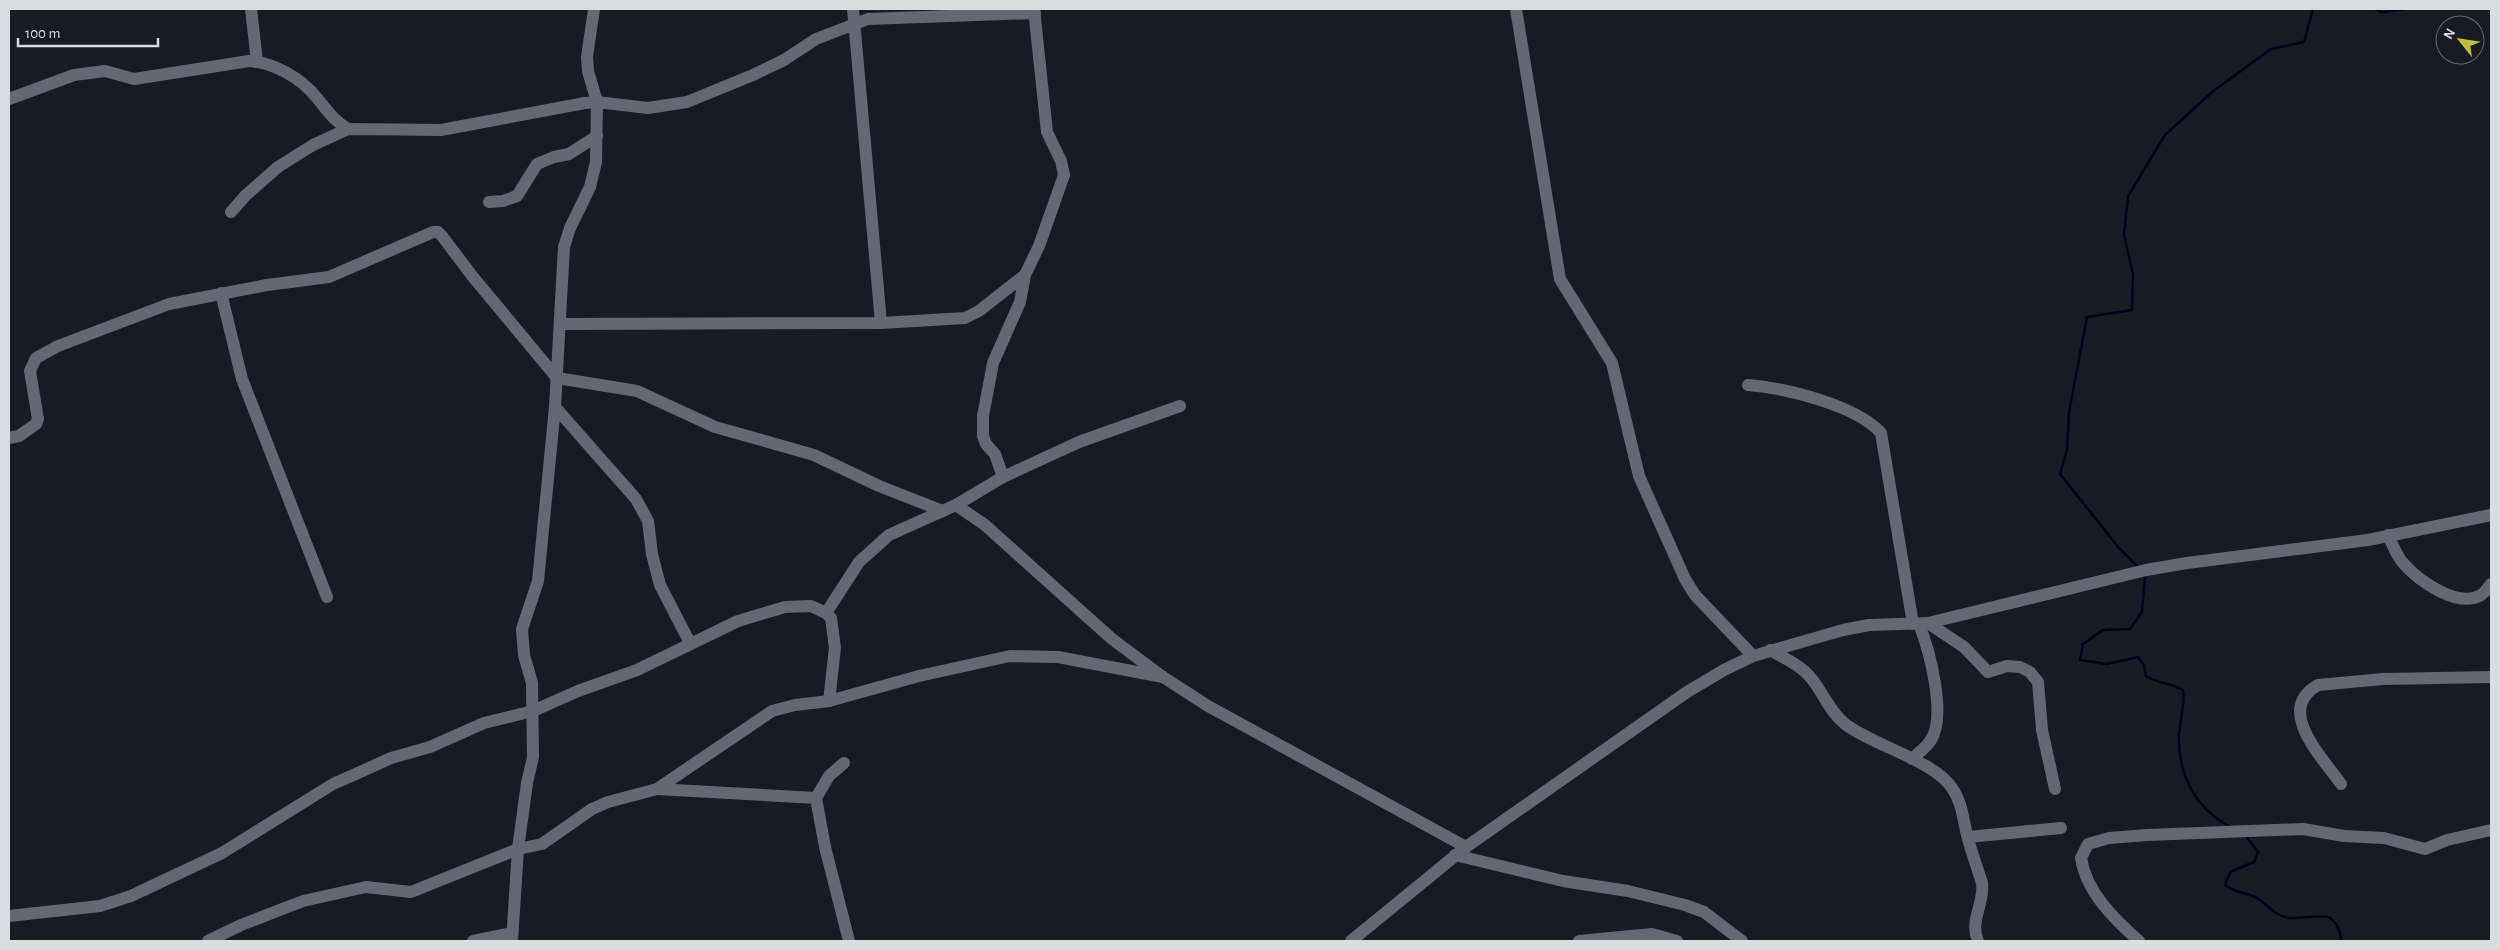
<svg xmlns="http://www.w3.org/2000/svg" width="2500" height="950" font-family="'Alegreya Sans',sans-serif">
  <rect width="100%" height="100%" fill="#171b23"/>
  <g fill="none" stroke-linecap="round" stroke-linejoin="round">
    <g stroke="#01001e" stroke-width="2.5">
      <polyline points="2375,9 2382,12 2404,9"/>
      <polyline points="2138,567 2119,548 2060,474 2067,450 2069,412 2087,317 2132,310 2133,274 2124,235 2128,196 2165,135 2212,92 2271,49 2304,42 2313,9"/>
      <path d="M 2145,575 L 2142,612 L 2130,629 L 2103,630 L 2083,644 L 2080,660 L 2107,664 L 2138,657 L 2144,665 L 2146,676 C 2160,685 2170,682 2183,690 C 2185,706 2180,720 2179,736 C 2178,774 2195,808 2229,826"/>
      <path d="M 2245,835 L 2258,852 L 2254,862 L 2230,872 L 2225,885 C 2234,892 2242,892 2253,896 C 2266,901 2273,916 2289,918 C 2299,919 2326,914 2330,918 C 2338,924 2341,932 2341,941"/>
    </g>
    <g stroke="#636872" stroke-width="12">
      <polyline points="251,9 257,62"/>
      <polyline points="853,9 881,323"/>
      <polyline points="1516,9 1560,279 1612,363 1639,476 1685,579 1695,595 1753,656"/>
      <path d="M 9,99 L 74,75 L 105,71 L 134,79 L 249,61 C 275,63 301,78 317,98 C 327,110 334,121 348,129"/>
      <polyline points="489,202 503,201 517,196 537,164 554,157 569,154 597,136"/>
      <polyline points="231,212 246,195 278,167 313,145 348,129 441,130 585,103 597,102 648,108 687,102 753,75 784,60 816,39 868,19 1035,13"/>
      <polyline points="221,293 242,379 327,597"/>
      <polyline points="561,324 881,323 965,318 979,311 1025,275"/>
      <path d="M 1748,385 C 1785,388 1856,405 1881,433 L 1913,624"/>
      <polyline points="555,407 636,499 648,521 652,554 660,585 690,643"/>
      <polyline points="9,438 19,436 36,424 38,419 30,371 36,358 58,346 169,304 267,285 329,277 433,232 438,232 442,236 473,277 557,378 637,391 715,427 814,455 879,486 943,511"/>
      <polyline points="1003,477 995,454 986,444 983,436 983,416 993,363 1020,302 1025,275 1039,246 1064,175 1061,161 1047,132 1034,9"/>
      <polyline points="956,505 985,525 1112,639 1163,677 1208,706 1466,847"/>
      <path d="M 2388,535 C 2393,545 2396,555 2403,563 C 2418,580 2457,609 2481,595 C 2485,593 2488,587 2491,584"/>
      <polyline points="826,613 859,562 889,535 956,505 1003,477 1079,442 1180,406"/>
      <polyline points="1928,623 1964,647 1988,672 2007,666 2020,667 2030,672 2038,682 2042,730 2055,789"/>
      <path d="M 1770,650 C 1784,658 1802,666 1811,678 C 1824,694 1829,711 1845,724 C 1872,745 1935,761 1952,788 C 1962,802 1963,819 1967,835 C 1971,851 1977,867 1982,883 C 1985,904 1969,920 1978,941"/>
      <path d="M 1912,759 C 1918,753 1926,748 1931,740 C 1947,715 1929,649 1919,624"/>
      <polyline points="844,763 829,776 816,798 825,847 849,941"/>
      <path d="M 2341,784 C 2323,758 2274,710 2318,685 L 2383,679 L 2491,677"/>
      <polyline points="657,789 816,798"/>
      <polyline points="1968,837 2061,828"/>
      <polyline points="1455,855 1563,881 1628,891 1685,905 1704,912 1742,941"/>
      <polyline points="9,916 100,906 131,896 222,853 333,784 358,773 391,758 430,747 484,723 533,711 578,691 637,670 738,621 785,607 811,606 826,613 831,618 835,648 829,701"/>
      <polyline points="208,941 241,925 303,901 366,887 411,892 518,849 542,844 592,809 608,802 657,789 772,711 795,705 829,701 919,676 1010,656 1058,657 1163,677"/>
      <polyline points="473,941 512,933"/>
      <polyline points="512,941 518,849 527,783 533,757 532,683 524,655 522,629 538,581 555,407 564,247 570,228 590,187 596,162 597,102 588,71 587,57 594,9"/>
      <polyline points="1351,941 1466,847 1687,692 1724,670 1753,656 1843,630 1869,625 1928,623 2146,570 2187,563 2368,540 2491,515"/>
      <polyline points="1579,941 1652,934 1677,941"/>
      <path d="M 2139,941 C 2115,920 2086,892 2081,858 L 2088,844 L 2109,838 L 2147,835 L 2303,829 L 2344,836 L 2384,838 L 2425,849 L 2447,840 L 2491,830"/>
    </g>
  </g>
  <rect width="2500" height="950" fill="none" stroke="#dadce2" stroke-width="20"/>
  <g transform="translate(2460 40) rotate(300)"><circle r="24" fill="#171b23" stroke="#65686f"/>
  <path d="M0-4L9 19L0 12L-9 19Z" fill="#bfbe41"/>
  <text y="-8" font-size="14" font-weight="bold" text-anchor="middle" fill="#dadce2">N</text>
  </g>
  <path d="M18 38v8h140v-8" fill="none" stroke="#dadce2" stroke-width="2.5"/>
  <text x="25" y="38" font-size="15" fill="#dadce2" stroke="#171b23" stroke-width="4" paint-order="stroke">100 m</text>
</svg>
